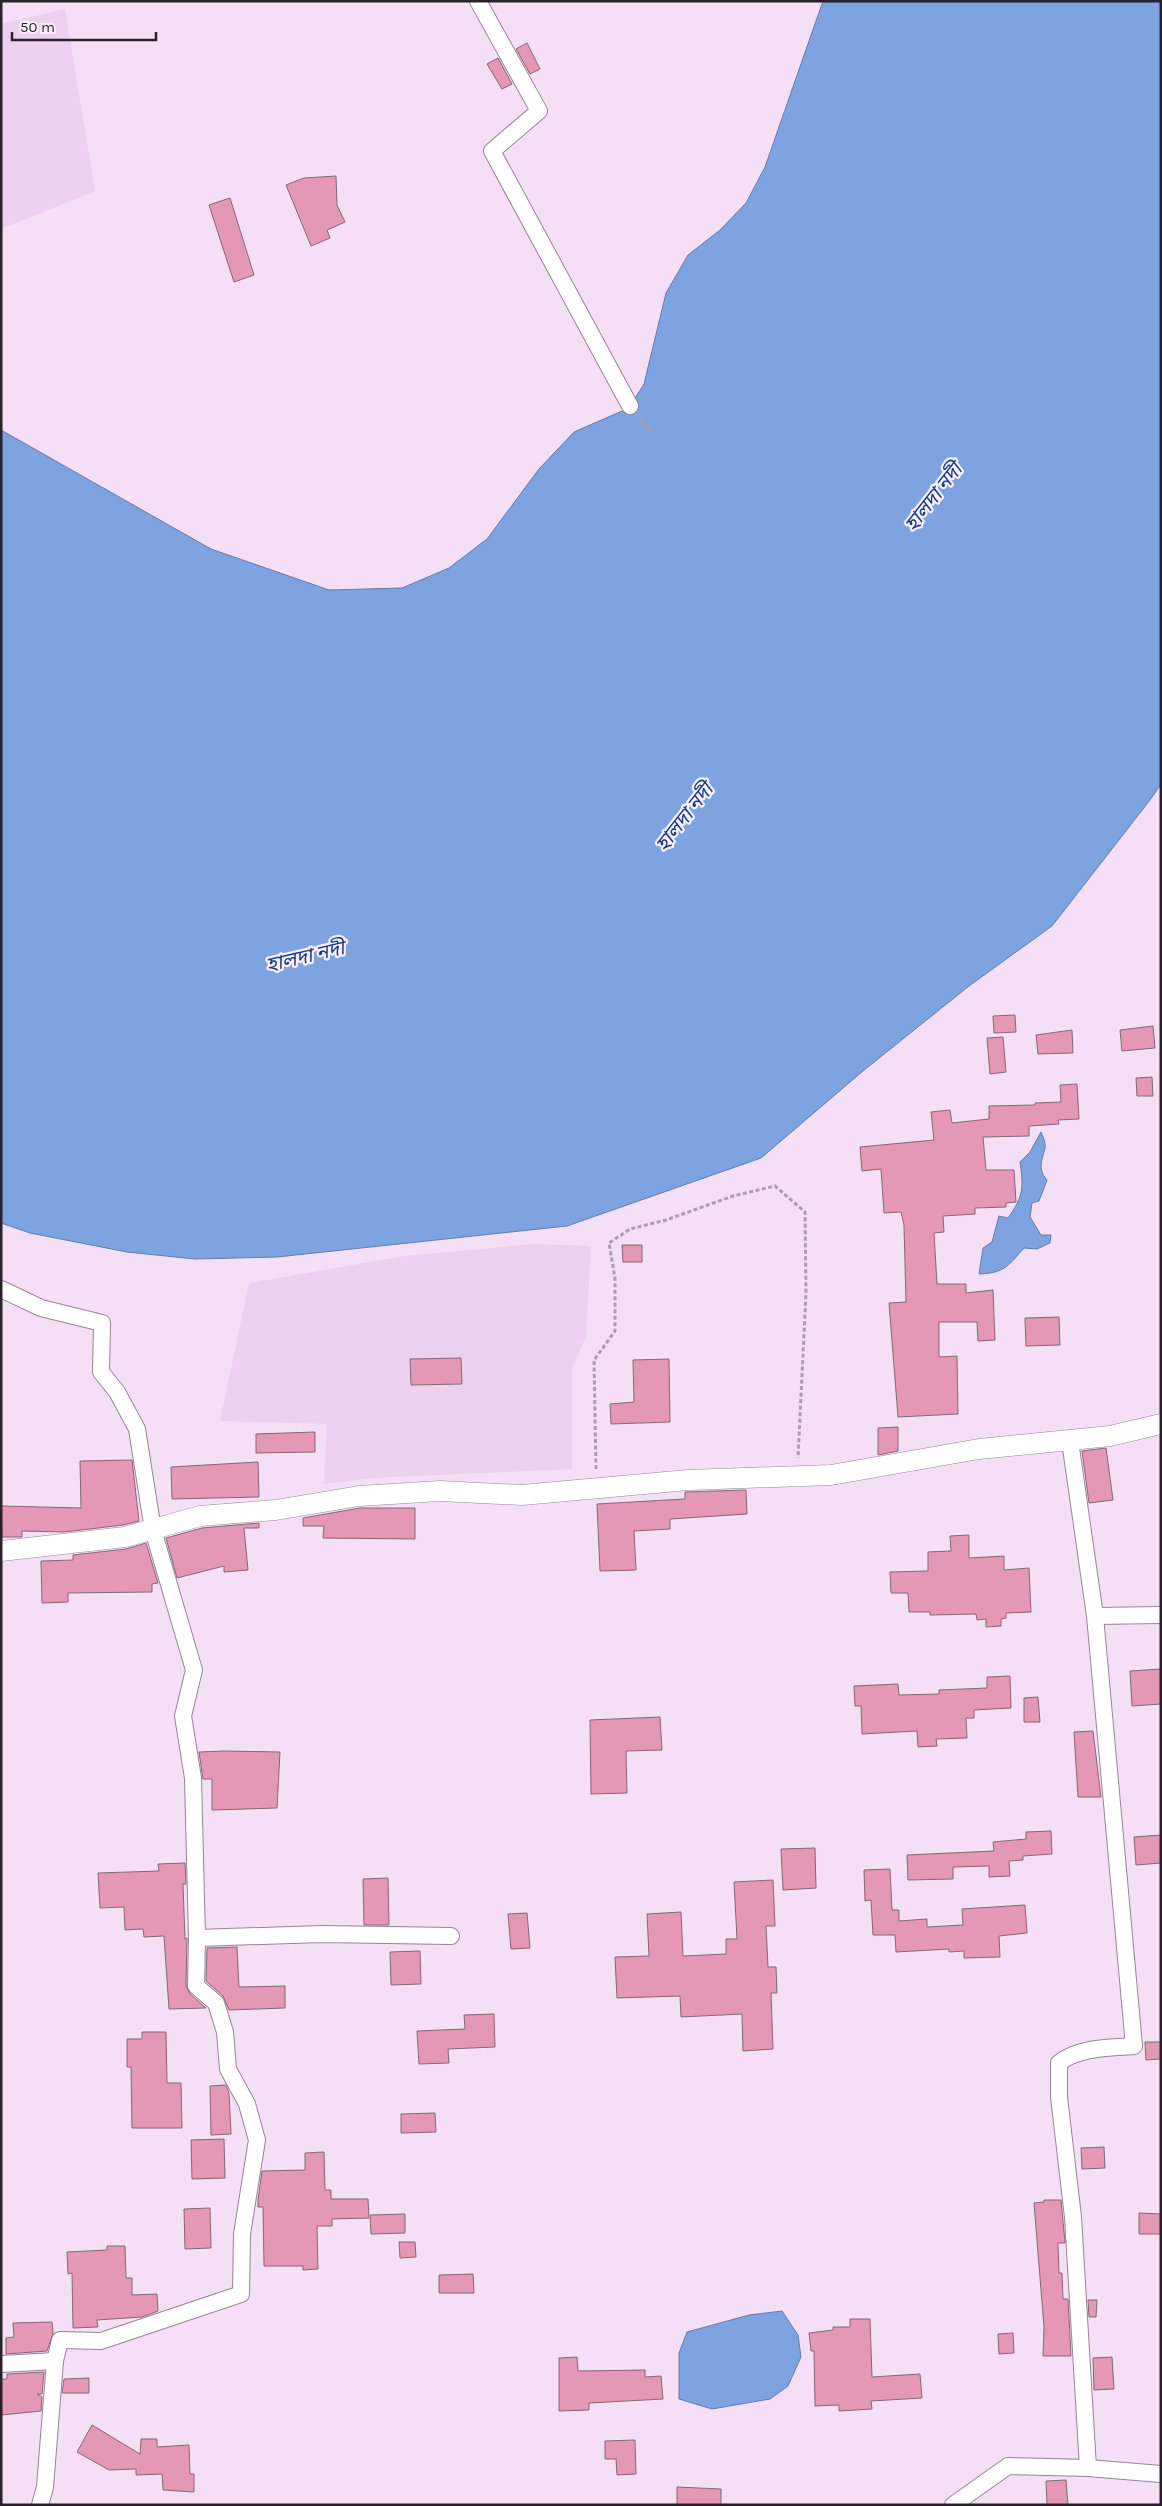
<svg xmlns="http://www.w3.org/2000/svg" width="1162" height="2506" font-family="Karla,'Noto Sans Bengali',sans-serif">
  <rect width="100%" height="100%" fill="#f4dff6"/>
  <g fill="#ebd1ee">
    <polygon points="65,9 95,191 1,229 1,24"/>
    <polygon points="533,1244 591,1246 586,1337 572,1368 572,1469 373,1478 324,1484 327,1424 220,1421 249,1283 405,1256"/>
  </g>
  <g fill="#7ea3e1" stroke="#657caa">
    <polygon points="823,1 1161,1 1161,784 1150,800 1052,926 969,986 863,1071 761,1158 567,1226 277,1257 195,1259 127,1252 30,1233 1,1223 1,430 211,549 329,590 402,588 449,568 487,539 539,469 574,432 622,411 630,406 644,384 666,293 688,255 720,230 746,203 765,167"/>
    <path d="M 1041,1132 C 1043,1137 1046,1143 1045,1148 C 1042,1161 1037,1168 1047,1180 L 1039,1201 L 1032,1203 L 1030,1217 L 1041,1235 L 1051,1235 L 1050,1243 L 1037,1249 L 1024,1248 C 1008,1266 1005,1273 979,1274 L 983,1248 L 992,1242 L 999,1216 L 1008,1218 C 1023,1197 1024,1188 1020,1162 L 1030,1152 Z"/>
    <polygon points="782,2311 798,2335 801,2357 788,2386 770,2399 712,2409 679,2399 679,2353 687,2332 749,2315"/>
  </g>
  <g fill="#e497b7" stroke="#846973">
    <polygon points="527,43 540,69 530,74 516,49"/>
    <polygon points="498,58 512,84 502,89 487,64"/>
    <polygon points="336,176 337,205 345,222 327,230 330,238 311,246 286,185 304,178"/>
    <polygon points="230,198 254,275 234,282 209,205"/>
    <polygon points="1015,1015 1016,1032 994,1033 993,1016"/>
    <polygon points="1153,1026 1155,1048 1122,1051 1120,1030"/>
    <polygon points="1072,1030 1073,1053 1038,1054 1036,1035"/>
    <polygon points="1003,1037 1006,1072 990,1074 987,1038"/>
    <polygon points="1152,1077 1153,1096 1137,1096 1136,1078"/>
    <polygon points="1077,1084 1079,1119 1058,1120 1059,1124 1029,1126 1029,1136 983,1137 986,1170 1014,1170 1016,1202 1006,1203 1006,1207 975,1208 975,1214 943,1216 944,1232 934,1233 937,1284 966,1284 966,1293 993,1290 995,1340 978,1341 977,1322 939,1322 939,1357 957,1356 958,1414 898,1417 889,1303 906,1302 904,1225 901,1212 884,1213 881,1169 862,1171 860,1147 934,1140 931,1112 950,1110 952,1123 989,1119 989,1106 1035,1105 1035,1103 1061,1102 1060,1085"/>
    <polygon points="622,1245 642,1245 642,1262 623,1262"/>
    <polygon points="1059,1317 1060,1345 1026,1346 1025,1318"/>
    <polygon points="461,1358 462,1384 411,1385 410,1359"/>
    <polygon points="669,1359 670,1422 611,1424 610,1404 634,1402 633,1360"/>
    <polygon points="898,1427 898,1451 878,1455 878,1428"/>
    <polygon points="315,1432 315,1452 256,1453 256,1434"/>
    <polygon points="1106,1448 1113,1500 1089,1503 1082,1451"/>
    <polygon points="132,1460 139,1521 123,1525 64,1532 22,1531 22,1537 2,1537 1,1506 81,1508 80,1461"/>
    <polygon points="258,1462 259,1497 172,1499 171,1467"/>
    <polygon points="746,1490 747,1514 670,1519 670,1529 634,1531 636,1570 600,1571 597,1504 685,1499 685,1492"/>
    <polygon points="360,1508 415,1508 415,1539 323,1538 324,1526 303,1526 303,1518"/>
    <polygon points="259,1523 259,1528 244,1528 248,1570 224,1572 224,1566 177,1578 166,1538 202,1528"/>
    <polygon points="969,1535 969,1558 1004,1556 1004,1570 1029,1568 1031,1612 1006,1613 1006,1618 1001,1619 1001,1626 986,1627 986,1619 977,1620 976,1614 930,1615 930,1612 909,1612 908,1593 891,1593 890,1572 928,1571 928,1552 951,1551 950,1536"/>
    <polygon points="146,1543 158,1583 152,1584 152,1592 68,1593 68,1602 42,1603 41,1561 73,1560 73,1555 126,1549"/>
    <polygon points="1161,1669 1161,1704 1132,1706 1130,1671"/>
    <polygon points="1010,1676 1011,1708 974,1710 974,1718 966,1718 967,1738 936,1739 937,1746 918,1747 917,1731 862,1734 861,1706 855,1706 854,1686 898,1684 899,1695 939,1694 939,1690 987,1688 987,1677"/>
    <polygon points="1038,1697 1040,1722 1024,1722 1024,1698"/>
    <polygon points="660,1717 662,1750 626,1751 627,1793 591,1794 590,1720"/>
    <polygon points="1093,1731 1101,1797 1078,1797 1074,1732"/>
    <polygon points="224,1751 280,1752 277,1808 212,1810 212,1779 203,1779 199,1752"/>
    <polygon points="1051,1831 1052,1854 1023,1856 1023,1860 1009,1861 1010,1876 989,1877 989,1866 953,1867 953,1879 908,1880 907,1855 994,1851 993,1842 1026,1839 1026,1832"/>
    <polygon points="1161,1835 1161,1863 1136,1865 1134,1837"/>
    <polygon points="815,1848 816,1888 783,1890 781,1849"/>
    <polygon points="185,1863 186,1884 183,1884 185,1939 187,1938 186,1986 190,1994 206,2008 169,2009 164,1936 144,1937 143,1929 125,1930 124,1907 100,1908 98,1873 159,1871 158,1864"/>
    <polygon points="890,1869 892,1910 899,1910 899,1921 927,1919 927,1927 963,1925 962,1909 1025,1905 1027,1933 999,1936 1000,1957 964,1958 964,1951 949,1952 949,1949 896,1952 895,1935 873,1935 871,1900 865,1901 864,1870"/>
    <polygon points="388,1878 389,1925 364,1925 363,1879"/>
    <polygon points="773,1880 775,1926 766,1926 768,1967 776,1967 777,1993 771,1993 773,2049 743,2051 742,2014 681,2017 680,1996 617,1998 615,1957 649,1956 647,1914 681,1912 683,1956 726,1954 726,1939 737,1939 734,1882"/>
    <polygon points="527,1913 530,1948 511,1949 508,1914"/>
    <polygon points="237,1947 239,1987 285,1986 285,2008 229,2010 223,1996 206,1981 207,1948"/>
    <polygon points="420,1951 421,1984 391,1985 390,1952"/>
    <polygon points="494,2014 495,2047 448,2049 449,2063 419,2064 417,2031 465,2029 464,2015"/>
    <polygon points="142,2032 166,2032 167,2083 181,2083 182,2128 132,2128 131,2067 127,2067 127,2039 142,2039"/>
    <polygon points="1145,2042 1161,2042 1161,2059 1146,2060"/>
    <polygon points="226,2085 229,2093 231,2134 211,2135 210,2086"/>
    <polygon points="435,2113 436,2132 401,2133 401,2114"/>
    <polygon points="224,2139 225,2178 192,2179 191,2140"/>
    <polygon points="1104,2147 1105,2168 1082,2169 1081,2148"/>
    <polygon points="324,2152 325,2190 331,2190 331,2199 368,2199 369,2218 332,2219 332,2226 317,2226 318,2269 303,2270 303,2266 264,2266 263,2207 258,2207 258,2200 262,2171 305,2170 305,2153"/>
    <polygon points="1044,2200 1061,2200 1065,2243 1058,2243 1059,2273 1062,2273 1063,2299 1068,2299 1071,2356 1043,2356 1044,2327 1034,2203 1044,2202"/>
    <polygon points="210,2208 211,2248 185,2249 184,2209"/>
    <polygon points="1139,2213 1161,2214 1161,2234 1139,2234"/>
    <polygon points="405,2214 405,2233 371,2234 370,2215"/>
    <polygon points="399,2242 415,2242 416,2257 400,2258"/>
    <polygon points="107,2246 125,2246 126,2278 132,2278 132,2295 157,2294 158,2311 142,2317 97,2320 98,2327 73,2328 72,2273 68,2274 67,2252 107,2250"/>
    <polygon points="473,2274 474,2293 439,2293 439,2275"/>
    <polygon points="1088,2300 1097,2300 1096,2317 1089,2317"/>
    <polygon points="850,2319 870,2319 872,2377 920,2374 922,2398 871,2401 872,2409 839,2411 839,2405 815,2406 814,2351 811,2351 809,2333 833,2330 833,2327 850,2327"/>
    <polygon points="52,2322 53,2333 47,2351 6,2354 6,2338 14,2337 13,2323"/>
    <polygon points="1013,2333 1014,2353 999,2354 998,2334"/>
    <polygon points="577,2357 578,2371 645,2370 645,2377 661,2376 663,2399 589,2403 589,2410 559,2411 559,2358"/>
    <polygon points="1112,2357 1114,2389 1094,2390 1093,2358"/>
    <polygon points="44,2372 42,2394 37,2394 42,2397 41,2411 1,2415 1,2379 7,2379 7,2374"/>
    <polygon points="89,2378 89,2393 62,2393 64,2379"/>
    <polygon points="92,2425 140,2454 141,2439 157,2439 157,2447 189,2445 190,2474 194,2474 194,2492 163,2490 162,2474 136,2475 136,2469 109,2470 77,2452"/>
    <polygon points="635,2440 636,2474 617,2475 616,2459 605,2459 605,2441"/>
    <polygon points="1066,2480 1068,2505 1047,2505 1046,2481"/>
    <polygon points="677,2487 721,2489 721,2505 677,2505"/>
  </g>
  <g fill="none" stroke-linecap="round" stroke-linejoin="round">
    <defs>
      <g id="minor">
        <polyline points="478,1 539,111 492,151 630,406"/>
        <polyline points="1,1289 41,1308 102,1323 101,1372 117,1392 137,1429 153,1530 194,1670 183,1716 193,1778 197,1938 322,1934 451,1936"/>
        <polyline points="1095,1616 1161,1615"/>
        <polyline points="1,2364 55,2361"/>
        <polyline points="1088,2468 1161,2474"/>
        <polyline points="40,2505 45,2487 55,2361 60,2340 101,2341 241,2294 242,2234 257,2140 247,2104 228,2069 225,2032 216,2003 196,1986 197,1938"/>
        <path d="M 953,2505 L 1008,2466 L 1088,2468 L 1073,2217 L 1059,2097 L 1059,2063 C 1079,2047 1109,2048 1134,2046 L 1095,1616 L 1070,1441"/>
      </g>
      <polyline id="tertiary" points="1,1551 125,1537 200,1516 276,1510 359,1496 440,1491 522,1495 688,1480 831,1475 979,1449 1110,1436 1161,1424"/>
    </defs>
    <use href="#minor" stroke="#978499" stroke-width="18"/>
    <use href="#tertiary" stroke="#978499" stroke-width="21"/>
    <g stroke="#ad9cae" stroke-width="3" stroke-dasharray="4 2.5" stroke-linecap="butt">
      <polyline points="640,418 652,433"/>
      <polyline points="596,1469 594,1360 615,1331 615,1278 609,1243 630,1229 666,1220 733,1196 775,1186 805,1212 806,1293 798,1458"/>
    </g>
    <use href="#minor" stroke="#fff" stroke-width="16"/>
    <use href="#tertiary" stroke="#fff" stroke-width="20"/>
  </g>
  <g text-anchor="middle" stroke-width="4.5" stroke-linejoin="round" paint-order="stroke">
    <g font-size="20" font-style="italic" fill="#133c84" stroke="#fceffd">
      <text transform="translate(933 497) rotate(-52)" y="7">হালদা নদী</text>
      <text transform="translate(684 817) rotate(-52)" y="7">হালদা নদী</text>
      <text transform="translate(305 956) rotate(-13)" y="7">হালদা নদী</text>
    </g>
  </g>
  <rect width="1162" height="2506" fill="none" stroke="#2a222b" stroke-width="5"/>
  <path d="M12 32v8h144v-8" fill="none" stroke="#2a222b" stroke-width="2.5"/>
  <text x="20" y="32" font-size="15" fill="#2a222b" stroke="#fceffd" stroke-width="4" paint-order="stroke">50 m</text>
</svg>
